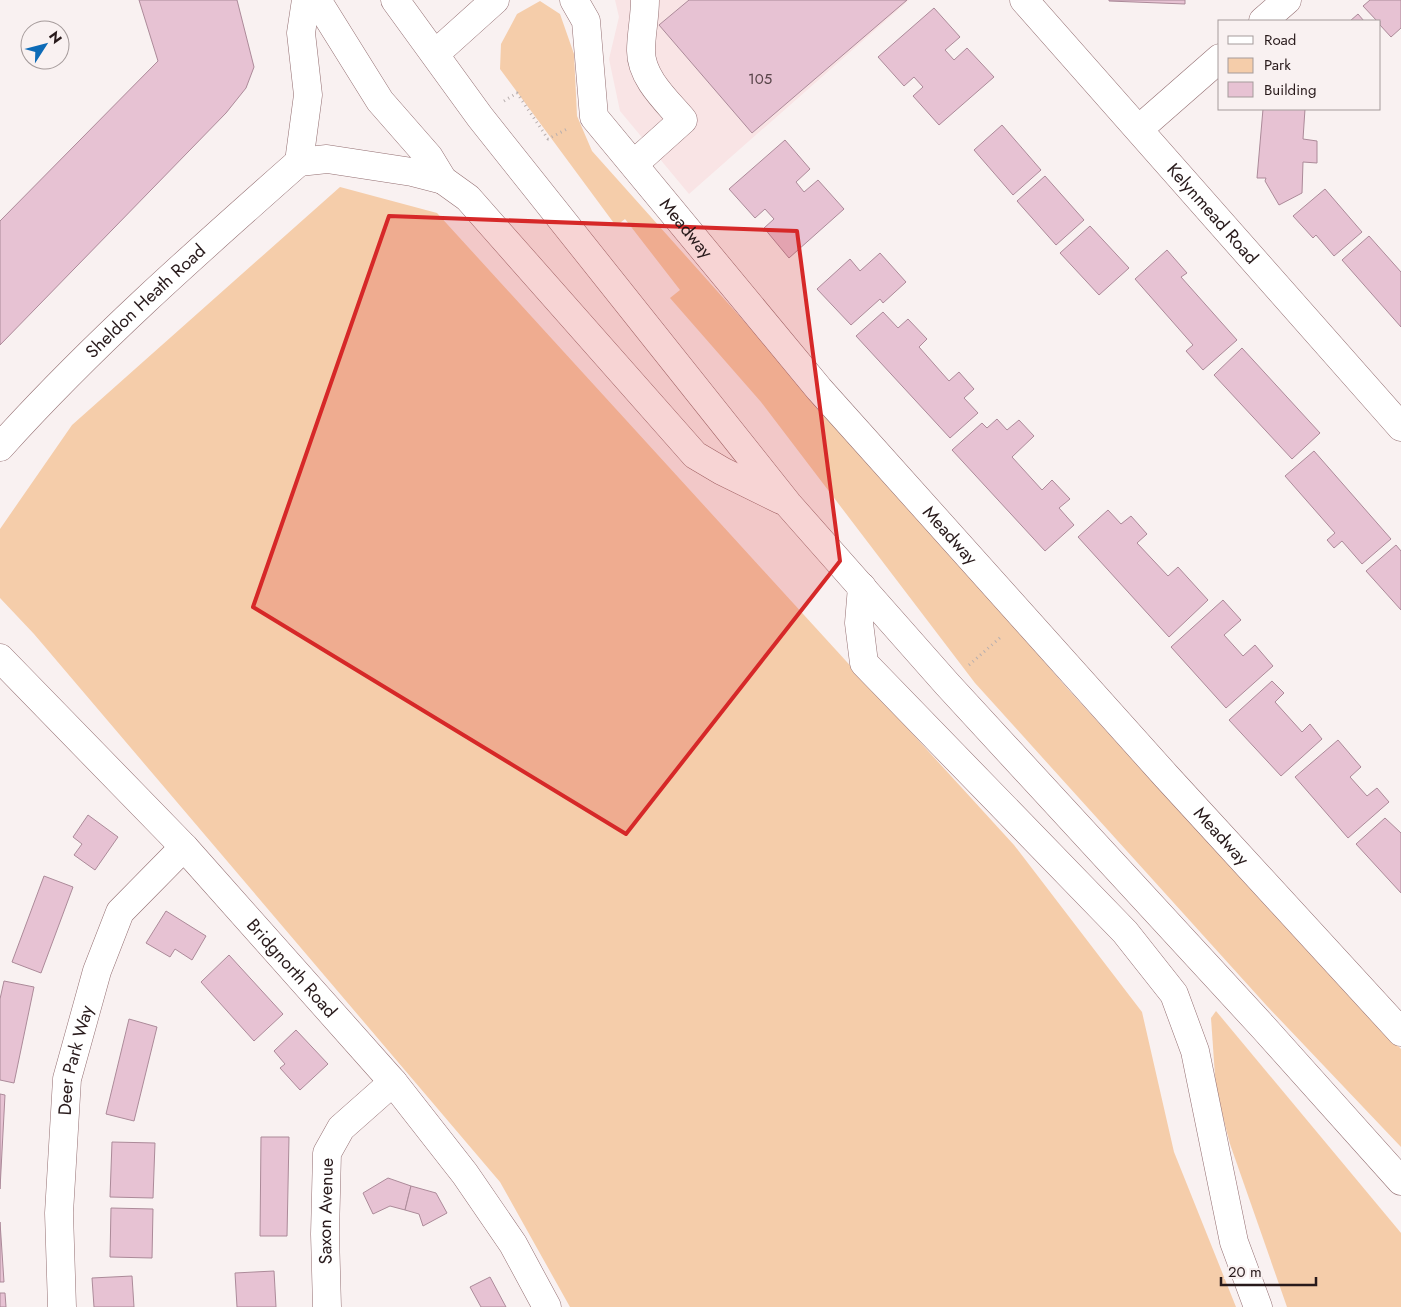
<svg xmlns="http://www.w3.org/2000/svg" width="1401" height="1307" font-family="Jost,sans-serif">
  <rect width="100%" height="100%" fill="#f9f1f1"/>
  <polygon fill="#f9e4e5" points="615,0 909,0 689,194 620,111 609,59 619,17"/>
  <g fill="#f5cdaa">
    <polygon points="540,1 560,14 574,54 577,116 592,151 920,518 1067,688 1335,981 1401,1049 1401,1147 1267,1006 975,683 761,402 670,298 680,290 625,219 616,226 500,69 501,44 517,14"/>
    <polygon points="340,187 437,213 1014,845 1142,1012 1174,1152 1236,1307 570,1307 500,1182 34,634 0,598 0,529 72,425"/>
    <polygon points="1216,1011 1401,1233 1401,1307 1287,1307 1230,1144 1216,1090 1211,1018"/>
  </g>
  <g fill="#e7c2d3" stroke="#ac8a99">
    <polygon points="139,0 237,0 254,67 246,88 226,113 0,345 0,221 158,61"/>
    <polygon points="689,0 907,0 752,133 659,25"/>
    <polygon points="1109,0 1185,0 1185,4 1109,1"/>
    <polygon points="1370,0 1401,0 1401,28 1391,37 1380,25 1380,21 1377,21 1363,6"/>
    <polygon points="934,8 960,37 945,50 954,60 967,48 994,77 939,125 913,96 923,87 914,77 904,86 878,57"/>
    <polygon points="1358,14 1364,21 1350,21"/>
    <polygon points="1263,109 1305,109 1303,139 1317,141 1317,163 1303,162 1302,193 1279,205 1265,181 1266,178 1257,178"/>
    <polygon points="1002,125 1041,170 1013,195 974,150"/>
    <polygon points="785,140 810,169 796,182 804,192 818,180 844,209 789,258 764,228 774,219 765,209 755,218 729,189"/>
    <polygon points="1045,176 1084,220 1056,245 1017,201"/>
    <polygon points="1325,189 1362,232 1334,256 1316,235 1313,238 1293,216"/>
    <polygon points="1090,226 1129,268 1099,295 1060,253"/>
    <polygon points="1369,236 1401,272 1401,327 1342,260"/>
    <polygon points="1167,250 1187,273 1181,277 1237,340 1203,370 1186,351 1193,345 1135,279"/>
    <polygon points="880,253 906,282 883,303 880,299 851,325 817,289 850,259 860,271"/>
    <polygon points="883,312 898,328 908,319 927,339 919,347 949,381 959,372 974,389 964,398 978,413 950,438 856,336"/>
    <polygon points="1242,348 1320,433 1292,459 1214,375"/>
    <polygon points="997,419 1007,430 1019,420 1034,436 1012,457 1042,490 1052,480 1070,499 1059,508 1074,525 1045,551 952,450 982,423 987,428"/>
    <polygon points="1314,451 1391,539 1362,564 1342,541 1334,548 1327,540 1335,533 1285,476"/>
    <polygon points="1108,510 1121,524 1131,516 1147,534 1137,543 1168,576 1178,567 1208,600 1169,637 1078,537"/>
    <polygon points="1396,545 1401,551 1401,610 1366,571"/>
    <polygon points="1223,600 1241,620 1224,635 1243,656 1255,645 1273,666 1226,708 1171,647"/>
    <polygon points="1272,681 1284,693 1275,702 1302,732 1310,724 1322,739 1281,776 1229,720"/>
    <polygon points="1338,740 1361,767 1350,777 1367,796 1377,788 1389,802 1348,838 1295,777"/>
    <polygon points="88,815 118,837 95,870 74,855 82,844 73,837"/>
    <polygon points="1385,818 1401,833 1401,893 1356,844"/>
    <polygon points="44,876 73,887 41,973 12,962"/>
    <polygon points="166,911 206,936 192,960 175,949 170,957 146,943"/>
    <polygon points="229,955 283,1014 254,1041 201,982"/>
    <polygon points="4,981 34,987 14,1083 0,1080 0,999"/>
    <polygon points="129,1019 157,1027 134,1121 106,1114"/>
    <polygon points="296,1030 328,1064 300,1090 280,1068 285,1064 274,1051"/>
    <polygon points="0,1094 5,1095 0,1189"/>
    <polygon points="261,1137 289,1137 287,1236 260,1236"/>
    <polygon points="112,1142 155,1143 153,1198 110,1197"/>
    <polygon points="388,1178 411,1186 405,1210 390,1206 373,1214 363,1193"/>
    <polygon points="411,1186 436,1193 447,1213 423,1226 419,1214 405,1210"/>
    <polygon points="111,1208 153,1209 152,1258 110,1257"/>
    <polygon points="0,1222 4,1282 0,1282"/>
    <polygon points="274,1271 276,1307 237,1307 235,1273"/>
    <polygon points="132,1276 134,1307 94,1307 92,1278"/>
    <polygon points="490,1277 506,1307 481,1307 470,1287"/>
    <polygon points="0,1293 5,1293 6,1307 0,1307"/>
  </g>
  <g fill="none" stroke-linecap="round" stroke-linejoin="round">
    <defs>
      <g id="minor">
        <polyline points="317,0 380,101 429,157 443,180 468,198 695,455 722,471 781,500"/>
        <polyline points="395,0 480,117 788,504 947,684 1263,1027 1401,1181"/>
        <path id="s1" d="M 574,0 L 586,21 L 594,117 L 819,389 L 1166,776 L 1401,1032"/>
        <path id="s2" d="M 1024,0 L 1401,427"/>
        <polyline points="1263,21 1287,0"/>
        <polyline points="435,54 495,0"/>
        <polyline points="1139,129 1220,58"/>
        <polyline points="299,162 308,95 301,33 306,0"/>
        <polyline points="299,162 327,159 412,172 443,180"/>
        <path d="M 634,164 L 683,120 C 667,101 641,78 641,51 C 641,34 645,17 645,0"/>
        <path id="s3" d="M 0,447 C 92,345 196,253 299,162"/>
        <polyline points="862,587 859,623 864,663 1125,932 1174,994 1195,1051 1234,1242 1258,1307"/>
        <path id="s4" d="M 0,658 L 184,847 L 393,1082 L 465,1174 L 513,1244 L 547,1307"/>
        <path id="s5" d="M 62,1307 L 59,1213 L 67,1079 L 97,971 L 120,912 L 184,847"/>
        <path id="s6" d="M 327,1307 L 325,1234 L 327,1153 L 341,1128 L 393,1082"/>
      </g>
    </defs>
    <use href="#minor" stroke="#946f72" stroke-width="29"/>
    <g stroke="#b7aeae" stroke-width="3" stroke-dasharray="1 4" stroke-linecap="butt">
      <polyline points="504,101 517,93 548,139 567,129"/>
      <polyline points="969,665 1002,636"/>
    </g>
    <use href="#minor" stroke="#fff" stroke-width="28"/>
  </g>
  <path fill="#d62828" fill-opacity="0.2" stroke="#d62828" stroke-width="4" stroke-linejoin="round" d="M 389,216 L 797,231 L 840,561 L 626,834 L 253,607 Z"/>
  <g text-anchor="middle" stroke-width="4" stroke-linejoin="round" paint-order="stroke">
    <g font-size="15" fill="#584449">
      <text x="760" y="84">105</text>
    </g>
    <g font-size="18" fill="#281a1b" stroke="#f9f1f1">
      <text dy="6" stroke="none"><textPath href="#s2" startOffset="285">Kelynmead Road</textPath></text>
      <text dy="6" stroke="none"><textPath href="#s1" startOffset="265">Meadway</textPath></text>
      <text dy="6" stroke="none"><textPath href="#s3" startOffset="206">Sheldon Heath Road</textPath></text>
      <text dy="6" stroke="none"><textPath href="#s1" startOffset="670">Meadway</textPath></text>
      <text dy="6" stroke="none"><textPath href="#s1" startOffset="1075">Meadway</textPath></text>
      <text dy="6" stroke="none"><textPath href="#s4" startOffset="426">Bridgnorth Road</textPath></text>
      <text dy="6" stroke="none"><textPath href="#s5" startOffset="248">Deer Park Way</textPath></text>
      <text dy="6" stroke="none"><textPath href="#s6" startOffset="96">Saxon Avenue</textPath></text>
    </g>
  </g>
  <rect x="1218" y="20" width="162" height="90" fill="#f9f1f1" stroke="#a59b9b"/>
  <rect x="1228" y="36" width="25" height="8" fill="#ffffff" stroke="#a59b9b"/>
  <text x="1264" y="45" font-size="15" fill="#281a1b">Road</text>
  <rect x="1228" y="58" width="25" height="15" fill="#f5cdaa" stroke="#a59b9b"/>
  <text x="1264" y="70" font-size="15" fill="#281a1b">Park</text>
  <rect x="1228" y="82" width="25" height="15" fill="#e7c2d3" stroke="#a59b9b"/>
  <text x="1264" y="95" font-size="15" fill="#281a1b">Building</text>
  <g transform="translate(45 45) rotate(54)"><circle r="24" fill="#f9f1f1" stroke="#a59b9b"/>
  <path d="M0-4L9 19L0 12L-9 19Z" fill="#0d6bb7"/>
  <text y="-8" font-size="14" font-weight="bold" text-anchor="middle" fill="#281a1b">N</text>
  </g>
  <path d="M1221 1277v8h95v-8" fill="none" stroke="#281a1b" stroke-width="2.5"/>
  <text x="1228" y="1277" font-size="15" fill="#281a1b" stroke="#f9f1f1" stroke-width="4" paint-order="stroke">20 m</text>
</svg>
